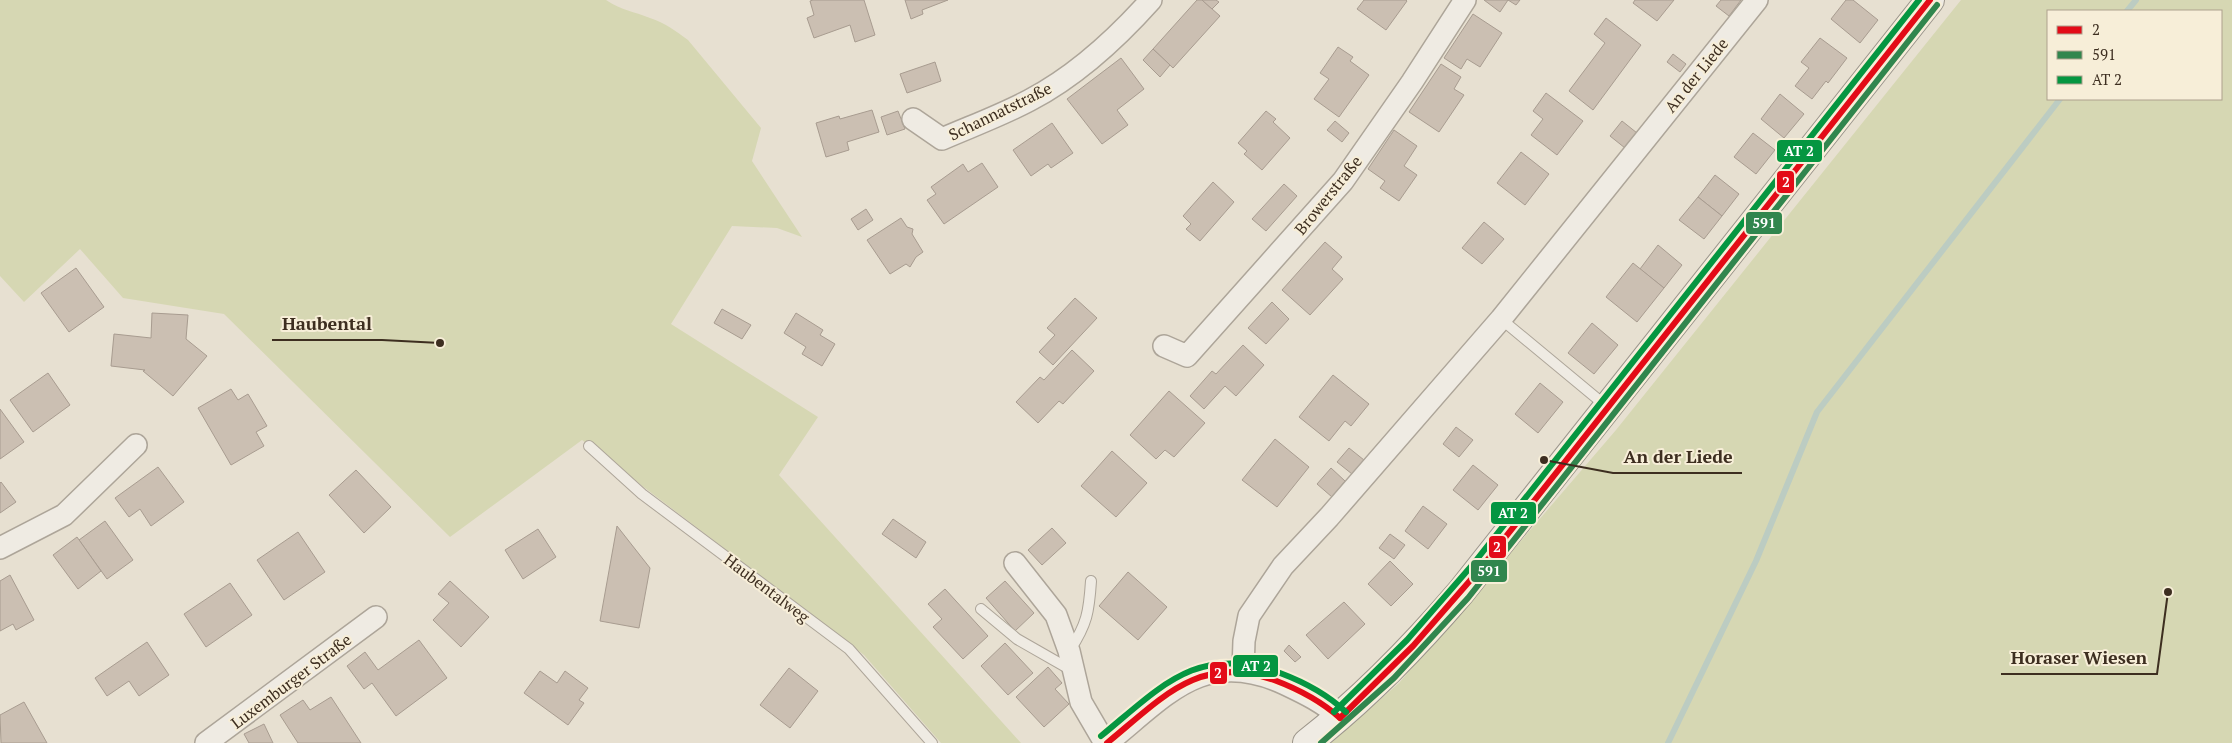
<svg xmlns="http://www.w3.org/2000/svg" width="2232" height="743" font-family="'PT Serif',serif">
  <rect width="100%" height="100%" fill="#e7e0d1"/>
  <g fill="#d6d7b3" fill-rule="evenodd">
    <path d="M 0,0 L 606,0 C 623,11 633,11 650,18 C 665,23 676,31 688,40 L 761,128 L 752,161 L 802,237 L 777,228 L 732,226 L 671,324 L 818,417 L 779,475 L 1021,743 L 941,743 L 864,655 L 582,440 L 450,537 L 224,314 L 123,298 L 80,249 L 24,302 L 0,276 Z"/>
    <path d="M 1961,0 L 2232,0 L 2232,743 L 1331,743 L 1399,683 L 1616,430 ZM 2048,11 L 2221,11 L 2221,99 L 2048,99 Z"/>
  </g>
  <g fill="none" stroke-linecap="round" stroke-linejoin="round">
    <g stroke="#bcccc2" stroke-width="6">
      <polyline points="2127,11 2136,0"/>
      <polyline points="1668,743 1756,561 1817,412 2060,99"/>
    </g>
  </g>
  <g fill="#cbbfb2" stroke="#a89c90">
    <polygon points="813,0 864,0 875,35 855,42 850,25 814,38 807,18 814,15 810,1"/>
    <polygon points="905,0 948,0 922,10 923,14 911,19"/>
    <polygon points="1197,0 1202,0 1220,16 1173,68 1153,49"/>
    <polygon points="1202,0 1216,0 1219,2 1212,9"/>
    <polygon points="1364,0 1406,0 1407,1 1386,30 1357,9"/>
    <polygon points="1484,0 1520,0 1516,5 1508,0 1500,12"/>
    <polygon points="1635,0 1674,0 1657,21 1633,3"/>
    <polygon points="1721,0 1741,0 1729,16 1716,6"/>
    <polygon points="1846,0 1853,0 1878,20 1860,43 1831,19"/>
    <polygon points="1473,14 1502,33 1480,67 1467,59 1461,69 1444,58"/>
    <polygon points="1606,18 1641,45 1593,110 1569,91 1605,43 1594,34"/>
    <polygon points="1820,38 1847,58 1828,83 1826,81 1812,99 1795,86 1809,68 1801,62"/>
    <polygon points="1338,47 1353,57 1350,61 1369,75 1339,117 1314,99 1329,79 1320,73"/>
    <polygon points="1153,49 1170,65 1160,77 1143,60"/>
    <polygon points="1673,54 1686,64 1680,72 1667,62"/>
    <polygon points="1121,58 1144,89 1117,110 1128,125 1102,144 1067,99"/>
    <polygon points="935,62 941,81 907,93 900,74"/>
    <polygon points="1441,64 1461,77 1454,89 1464,95 1439,132 1409,112"/>
    <polygon points="1546,93 1583,121 1557,155 1531,135 1543,119 1533,111"/>
    <polygon points="1780,94 1804,114 1784,138 1761,119"/>
    <polygon points="872,110 879,132 847,142 849,150 826,157 816,123 839,116 840,119"/>
    <polygon points="898,111 905,129 887,135 881,117"/>
    <polygon points="1266,111 1276,119 1273,122 1290,138 1262,170 1244,154 1247,151 1238,143"/>
    <polygon points="1335,121 1349,133 1342,142 1327,130"/>
    <polygon points="1622,121 1637,133 1625,148 1610,136"/>
    <polygon points="1052,123 1073,153 1051,168 1048,164 1031,176 1013,150"/>
    <polygon points="1394,130 1417,146 1404,166 1417,175 1399,201 1380,188 1385,181 1368,169"/>
    <polygon points="1753,133 1775,150 1756,174 1734,157"/>
    <polygon points="1521,152 1549,174 1525,205 1497,183"/>
    <polygon points="982,163 998,187 944,224 927,200 936,194 931,187 963,164 968,172"/>
    <polygon points="1715,175 1739,194 1722,216 1698,197"/>
    <polygon points="1213,182 1234,202 1200,241 1186,229 1191,224 1183,216"/>
    <polygon points="1284,184 1297,196 1266,231 1252,219"/>
    <polygon points="1698,197 1722,216 1704,239 1679,220"/>
    <polygon points="866,209 873,220 858,230 851,219"/>
    <polygon points="901,218 907,227 913,229 912,234 923,252 916,257 910,267 906,264 890,274 867,240"/>
    <polygon points="1484,222 1504,239 1482,264 1462,248"/>
    <polygon points="1325,242 1342,257 1332,269 1343,279 1310,315 1282,290"/>
    <polygon points="1658,245 1682,265 1664,288 1640,269"/>
    <polygon points="1633,263 1664,288 1637,322 1606,297"/>
    <polygon points="76,268 104,307 69,332 41,293"/>
    <polygon points="1075,298 1097,318 1053,365 1039,352 1055,335 1047,328"/>
    <polygon points="1272,302 1289,319 1266,344 1248,328"/>
    <polygon points="722,309 751,325 742,339 714,323"/>
    <polygon points="152,313 188,315 186,339 207,356 173,396 143,371 145,370 111,366 114,334 151,338"/>
    <polygon points="796,313 823,330 820,335 835,344 822,366 802,354 806,347 784,333"/>
    <polygon points="1592,323 1618,345 1594,374 1568,353"/>
    <polygon points="1243,345 1264,365 1236,396 1225,386 1204,409 1190,396 1212,371 1216,374"/>
    <polygon points="1072,350 1094,371 1063,404 1059,401 1038,423 1016,402 1040,377 1044,380"/>
    <polygon points="48,373 70,405 33,432 10,400"/>
    <polygon points="1333,375 1369,404 1351,426 1345,421 1329,441 1299,417"/>
    <polygon points="1540,383 1563,402 1538,433 1515,414"/>
    <polygon points="231,389 238,400 248,394 267,426 256,432 264,446 231,465 198,408"/>
    <polygon points="1169,391 1205,423 1174,457 1165,450 1156,459 1130,435"/>
    <polygon points="0,409 24,442 0,459"/>
    <polygon points="1456,427 1473,440 1459,457 1443,444"/>
    <polygon points="1275,439 1309,467 1277,507 1242,480"/>
    <polygon points="1349,448 1364,460 1352,474 1337,462"/>
    <polygon points="1112,451 1147,483 1116,517 1081,486"/>
    <polygon points="1473,465 1498,485 1478,510 1453,490"/>
    <polygon points="158,467 184,502 151,526 140,509 129,517 115,498"/>
    <polygon points="1331,468 1345,481 1332,497 1317,484"/>
    <polygon points="356,470 391,507 364,533 329,495"/>
    <polygon points="1,482 16,502 0,513 0,483"/>
    <polygon points="1423,506 1447,524 1428,549 1405,531"/>
    <polygon points="893,519 926,542 916,558 882,534"/>
    <polygon points="105,521 133,560 107,579 79,540"/>
    <polygon points="617,526 650,568 639,628 600,621"/>
    <polygon points="1052,528 1066,543 1042,565 1028,550"/>
    <polygon points="538,529 556,557 523,579 505,550"/>
    <polygon points="298,532 325,572 284,600 257,560"/>
    <polygon points="1390,534 1405,545 1394,559 1379,548"/>
    <polygon points="77,537 101,571 78,589 53,555"/>
    <polygon points="1390,561 1413,584 1391,606 1368,584"/>
    <polygon points="1128,572 1167,607 1138,640 1099,606"/>
    <polygon points="10,575 34,620 16,630 13,624 0,631 0,581"/>
    <polygon points="450,581 489,617 461,647 433,620 449,603 438,594"/>
    <polygon points="1005,581 1034,613 1015,631 986,598"/>
    <polygon points="230,583 252,615 206,647 184,614"/>
    <polygon points="945,589 988,636 963,659 933,627 942,619 928,604"/>
    <polygon points="1344,602 1365,624 1328,659 1306,635"/>
    <polygon points="419,640 447,678 396,716 372,683 364,689 347,666 365,652 378,670"/>
    <polygon points="147,642 169,675 139,696 129,681 107,696 95,678"/>
    <polygon points="1005,643 1033,673 1008,695 981,666"/>
    <polygon points="1289,645 1301,657 1295,662 1284,651"/>
    <polygon points="1048,667 1062,683 1055,689 1069,704 1044,727 1016,697"/>
    <polygon points="789,668 818,691 790,728 760,705"/>
    <polygon points="540,671 557,683 565,671 588,688 579,700 584,703 568,725 524,693"/>
    <polygon points="331,697 361,743 298,743 280,715 303,700 310,710"/>
    <polygon points="24,702 47,743 1,743 0,715"/>
    <polygon points="264,724 273,743 249,743 244,734"/>
  </g>
  <g fill="none" stroke-linecap="round" stroke-linejoin="round">
    <defs>
      <g id="lane">
        <polyline points="1501,319 1606,406"/>
        <polyline points="589,446 642,494 849,649 932,743"/>
        <polyline points="981,609 1017,639 1073,671"/>
        <path d="M 1070,650 C 1087,624 1089,612 1091,581"/>
      </g>
      <g id="street">
        <path d="M 913,119 L 942,139 C 972,126 1002,115 1030,100 C 1076,76 1117,38 1151,0"/>
        <polyline points="1164,346 1187,356 1343,181 1412,82 1465,0"/>
        <polyline points="0,548 64,515 136,445"/>
        <polyline points="1015,563 1056,615 1069,651 1081,702 1105,743"/>
        <polyline points="1243,670 1244,641 1249,616 1283,566 1329,517 1501,319 1757,0"/>
        <polyline points="206,743 376,617"/>
        <path d="M 1107,743 C 1166,696 1203,646 1285,684 C 1304,693 1325,703 1340,718"/>
      </g>
      <path id="secondary" d="M 1307,743 C 1365,698 1414,647 1461,592 L 1930,0"/>
    </defs>
    <use href="#lane" stroke="#ada599" stroke-width="12"/>
    <use href="#street" stroke="#ada599" stroke-width="24"/>
    <use href="#secondary" stroke="#9c958a" stroke-width="30"/>
    <use href="#lane" stroke="#efebe3" stroke-width="10"/>
    <use href="#street" stroke="#efebe3" stroke-width="21"/>
    <use href="#secondary" stroke="#efebe3" stroke-width="28"/>
    <defs>
      <g id="bus-1">
        <polyline points="1340,718 1413,646 1481,568 1930,0"/>
        <path d="M 1107,743 C 1161,699 1199,653 1274,680 C 1298,689 1321,701 1340,718"/>
      </g>
      <polyline id="bus-2" points="1321,743 1394,678 1468,598 1937,5"/>
      <g id="bus-3">
        <polyline points="1334,712 1407,640 1474,563 1919,0"/>
        <path d="M 1101,736 C 1161,687 1197,643 1280,673 C 1304,682 1327,694 1346,712"/>
      </g>
    </defs>
    <use href="#bus-1" stroke="#f7eed8" stroke-width="10"/>
    <use href="#bus-2" stroke="#f7eed8" stroke-width="10"/>
    <use href="#bus-3" stroke="#f7eed8" stroke-width="10"/>
    <use href="#bus-1" stroke="#e30b17" stroke-width="6"/>
    <use href="#bus-2" stroke="#31864e" stroke-width="6"/>
    <use href="#bus-3" stroke="#059641" stroke-width="6"/>
  </g>
  <g text-anchor="middle" stroke-width="4" stroke-linejoin="round" paint-order="stroke">
    <g font-size="16" fill="#3d2e20" stroke="#f7eed8">
      <text transform="translate(1696 75) rotate(-51)" y="6">An der Liede</text>
      <text transform="translate(1000 111) rotate(-26)" y="6">Schannatstraße</text>
      <text transform="translate(1328 195) rotate(-51)" y="6">Browerstraße</text>
      <text transform="translate(767 588) rotate(37)" y="6">Haubentalweg</text>
      <text transform="translate(291 681) rotate(-37)" y="6">Luxemburger Straße</text>
    </g>
  </g>
  <path fill="none" stroke="#3d2e20" stroke-width="2" d="M440 343L382 340H272M1544 460L1613 473H1742M2168 592L2157 674H2001"/>
  <g fill="#3d2e20" stroke="#f7eed8" stroke-width="2">
    <circle cx="440" cy="343" r="5"/>
    <circle cx="1544" cy="460" r="5"/>
    <circle cx="2168" cy="592" r="5"/>
  </g>
  <g font-size="18" text-anchor="middle" font-weight="bold" fill="#3d2e20" stroke="#f7eed8" stroke-width="4" stroke-linejoin="round" paint-order="stroke">
    <text x="327" y="330">Haubental</text>
    <text x="1678" y="463">An der Liede</text>
    <text x="2079" y="664">Horaser Wiesen</text>
  </g>
  <g stroke="#f7eed8" stroke-width="2">
    <rect x="1776" y="139" width="47" height="24" rx="5" fill="#059641"/>
    <rect x="1776" y="170" width="19" height="24" rx="5" fill="#e30b17"/>
    <rect x="1745" y="211" width="38" height="24" rx="5" fill="#31864e"/>
    <rect x="1490" y="501" width="47" height="24" rx="5" fill="#059641"/>
    <rect x="1488" y="535" width="19" height="24" rx="5" fill="#e30b17"/>
    <rect x="1470" y="559" width="38" height="24" rx="5" fill="#31864e"/>
    <rect x="1232" y="654" width="47" height="24" rx="5" fill="#059641"/>
    <rect x="1209" y="661" width="19" height="24" rx="5" fill="#e30b17"/>
  </g>
  <g font-size="14" text-anchor="middle" font-weight="bold" fill="#fff">
    <text x="1799" y="156">AT 2</text>
    <text x="1786" y="187">2</text>
    <text x="1764" y="228">591</text>
    <text x="1513" y="518">AT 2</text>
    <text x="1497" y="552">2</text>
    <text x="1489" y="576">591</text>
    <text x="1256" y="671">AT 2</text>
    <text x="1218" y="678">2</text>
  </g>
  <rect x="2047" y="10" width="175" height="90" fill="#f7eed8" stroke="#ada18e"/>
  <rect x="2057" y="26" width="25" height="8" fill="#e30b17" stroke="#ada18e"/>
  <text x="2092" y="35" font-size="15" fill="#3d2e20">2</text>
  <rect x="2057" y="51" width="25" height="8" fill="#31864e" stroke="#ada18e"/>
  <text x="2092" y="60" font-size="15" fill="#3d2e20">591</text>
  <rect x="2057" y="76" width="25" height="8" fill="#059641" stroke="#ada18e"/>
  <text x="2092" y="85" font-size="15" fill="#3d2e20">AT 2</text>
</svg>
